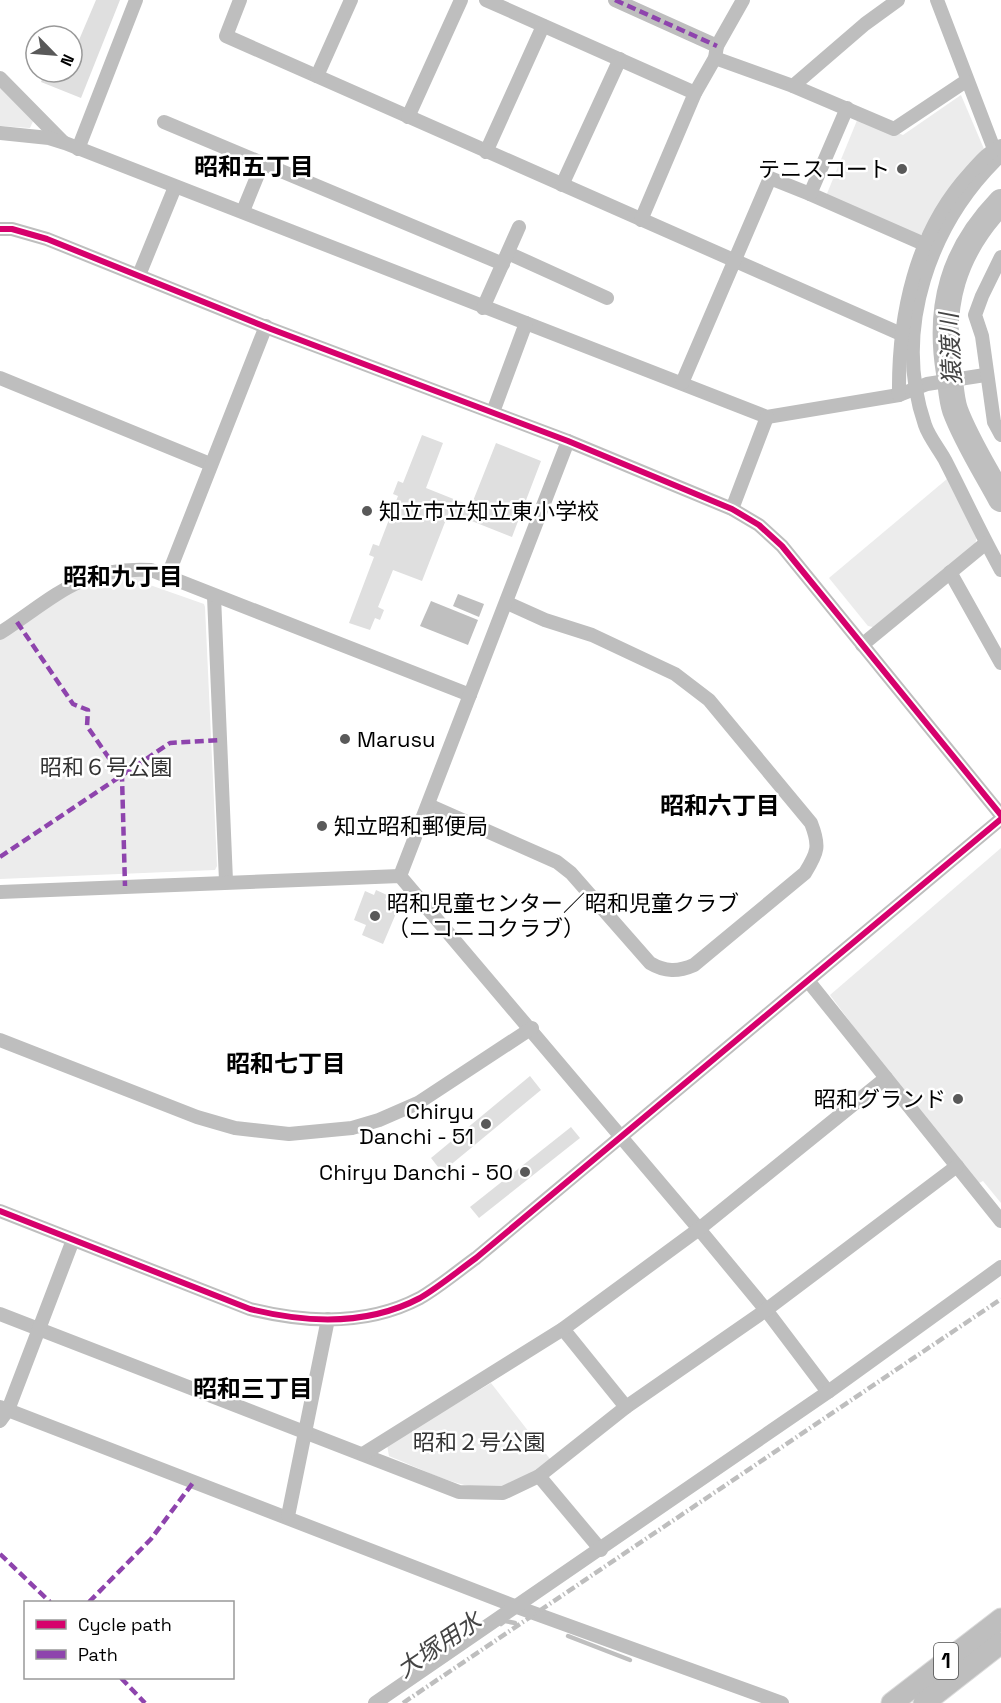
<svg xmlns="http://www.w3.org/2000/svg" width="1001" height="1703" font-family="'Space Grotesk','Noto Sans JP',sans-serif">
  <rect width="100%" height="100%" fill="#fff"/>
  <g fill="#ececec">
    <polygon points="0,84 34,119 30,128 0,126"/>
    <polygon points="961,95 984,149 948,189 927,231 919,236 826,196 858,118 903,135"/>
    <polygon points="947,479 977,537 975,544 873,627 868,626 829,578"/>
    <path d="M 125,575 L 150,576 L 150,585 L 204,604 L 205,607 L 217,866 L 215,870 L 0,879 L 0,639 C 42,611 73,583 125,575 Z"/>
    <polygon points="1001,848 1001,1203 983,1181 973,1186 830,995"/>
    <path d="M 491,1383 L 550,1459 C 536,1469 522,1481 506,1486 C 471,1496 422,1469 389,1456 L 387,1445 Z"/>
  </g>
  <g fill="#bfbfbf">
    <polygon points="458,594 484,604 479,617 453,606"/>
    <polygon points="431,601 478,620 468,645 420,626"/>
  </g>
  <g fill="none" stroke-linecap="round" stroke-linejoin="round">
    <g stroke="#bfbfbf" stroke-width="4.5">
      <polyline points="501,1624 505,1621 515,1623"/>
      <polyline points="568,1636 630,1660"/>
    </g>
    <path stroke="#bfbfbf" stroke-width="26" d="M 1001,202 C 953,252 938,306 949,373 C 951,385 951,398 955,410 C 966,440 986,471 1001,499"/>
  </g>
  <g fill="#dfdfdf">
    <polygon points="96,0 120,0 81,98 41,82 45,72 72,72 72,46 76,47"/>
    <polygon points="422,435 443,443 426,488 471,506 496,443 541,461 512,537 449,512 422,581 393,570 378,607 384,610 380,620 375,618 370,630 349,623 374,557 369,555 373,544 379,546 380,543 398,496 393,494 398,481 403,483"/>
    <polygon points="376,890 387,895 385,900 390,902 388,908 397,911 383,944 362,935 366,925 354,920 365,891 374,895"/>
    <polygon points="530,1076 541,1090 442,1172 431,1158"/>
    <polygon points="571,1127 580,1138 479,1218 470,1207"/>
  </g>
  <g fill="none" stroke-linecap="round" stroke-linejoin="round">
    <defs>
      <g id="highway">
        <polyline points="892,1703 1001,1619"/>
        <polyline points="924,1703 1001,1643"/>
      </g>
    </defs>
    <use href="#highway" stroke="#dbdbdb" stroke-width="23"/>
    <g stroke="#bebebe" stroke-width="14">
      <polyline points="240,0 226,36 901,334"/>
      <polyline points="486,0 695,93"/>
      <polyline points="615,0 717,46"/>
      <polyline points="937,0 994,149"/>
      <polyline points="715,58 793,86 894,129 966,81"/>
      <polyline points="317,76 351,0"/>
      <polyline points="0,78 63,142"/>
      <polyline points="793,86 865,24 898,0"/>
      <polyline points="408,117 461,0"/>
      <polyline points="164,122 503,264"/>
      <polyline points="0,133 49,138 65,143 767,417 899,395 927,384 985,375"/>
      <polyline points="78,149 136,0"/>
      <polyline points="486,152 543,26"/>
      <path d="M 1001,155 C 930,223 892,329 925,425 C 929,437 939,449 945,460 C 964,497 981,534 1001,570"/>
      <polyline points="562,185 620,59"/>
      <polyline points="810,194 924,244"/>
      <polyline points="243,211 263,162"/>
      <polyline points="641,220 695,93 715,58 717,46 743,0"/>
      <polyline points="0,229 12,229 47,239 271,329 568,441 732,509 759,525 782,546 1001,815"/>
      <polyline points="508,253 607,298"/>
      <polyline points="1001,257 982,296 975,315 982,336 994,422 1001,435"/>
      <polyline points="139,275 175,187"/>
      <polyline points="483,308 519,227"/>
      <polyline points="0,378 210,464"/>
      <polyline points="682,383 770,178 810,194 847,108"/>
      <path d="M 899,395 C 898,316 915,233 970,173 C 980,162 988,152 1001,146"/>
      <polyline points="493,412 526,323"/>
      <polyline points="732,509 767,417"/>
      <polyline points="950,572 1001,663"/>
      <polyline points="168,575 266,326"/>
      <polyline points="214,596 226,881"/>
      <path d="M 0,633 C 55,597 81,566 151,570 L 470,695"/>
      <polyline points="862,645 986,543"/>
      <path d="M 428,805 L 557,862 L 571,873 L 650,963 C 665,972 678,972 694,965 L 805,873 C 818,852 820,846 811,823 L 709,700 L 675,674 L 592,635 L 545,620 L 507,603"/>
      <polyline points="400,876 568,441"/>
      <polyline points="0,892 400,876 699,1229 766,1310 828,1392"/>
      <polyline points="809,982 1001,1221"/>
      <polyline points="0,1040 197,1117 235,1128 289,1134 352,1128 379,1120 418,1103 532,1028"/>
      <path d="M 0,1211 L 250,1309 C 306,1323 367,1326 420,1298 C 439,1287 458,1271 476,1258 L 1001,819"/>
      <polyline points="0,1314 459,1492 503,1493 539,1476 626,1407 766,1310 957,1166"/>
      <polyline points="563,1329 626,1407"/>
      <polyline points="0,1407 517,1607 782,1703"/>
      <polyline points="0,1421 8,1410 73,1240"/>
      <polyline points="363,1454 563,1329 699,1229 886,1078"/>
      <polyline points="539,1476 601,1550"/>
      <polyline points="288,1516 328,1319"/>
      <polyline points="375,1703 828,1392 1001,1267"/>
    </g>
    <use href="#highway" stroke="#bebebe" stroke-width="21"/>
    <polyline stroke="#bebebe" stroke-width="4.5" stroke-dasharray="9 3 1.5 3" stroke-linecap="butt" points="403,1703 1001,1299"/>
    <g stroke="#8e44ad" stroke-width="4.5" stroke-dasharray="9 4.5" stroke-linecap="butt">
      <polyline points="615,0 717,46"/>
      <polyline points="17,622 73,704 88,710 87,726 122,777 125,886"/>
      <polyline points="0,857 170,743 220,740"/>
      <polyline points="0,1554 50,1602"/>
      <polyline points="89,1602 151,1539 195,1480"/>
      <polyline points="121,1678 145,1703"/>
    </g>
    <defs>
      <g id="cycleway">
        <polyline points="0,229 12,229 47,239 271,329 568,441 732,509 759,525 782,546 1001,815"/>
        <path d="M 0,1211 L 250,1309 C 306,1323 367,1326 420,1298 C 439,1287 458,1271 476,1258 L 1001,819"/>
      </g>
    </defs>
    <use href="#cycleway" stroke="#fff" stroke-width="10"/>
    <use href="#cycleway" stroke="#d6006c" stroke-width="6"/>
  </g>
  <g fill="#595959" stroke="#fff" stroke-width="2">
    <circle cx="902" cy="169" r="6"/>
    <circle cx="367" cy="511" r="6"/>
    <circle cx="345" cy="739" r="6"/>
    <circle cx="322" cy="826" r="6"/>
    <circle cx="375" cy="916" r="6"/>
    <circle cx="958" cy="1099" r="6"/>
    <circle cx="486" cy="1124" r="6"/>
    <circle cx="525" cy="1172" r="6"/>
  </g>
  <g text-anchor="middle" stroke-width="5" stroke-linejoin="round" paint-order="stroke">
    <rect fill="#fff" stroke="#4c4c4c" stroke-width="1.5" x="934" y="1643" width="24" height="36" rx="4.5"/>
    <g font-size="21" font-weight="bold" fill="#000">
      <text x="946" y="1668">1</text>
    </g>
    <g font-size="22" fill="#000" stroke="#fff" text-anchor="end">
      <text x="890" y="177">テニスコート</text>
      <text x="379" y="519" text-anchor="start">知立市立知立東小学校</text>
      <text x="357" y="747" text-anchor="start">Marusu</text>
      <text x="334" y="834" text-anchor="start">知立昭和郵便局</text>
      <text x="387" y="911" text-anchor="start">昭和児童センター／昭和児童クラブ<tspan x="387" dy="25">（ニコニコクラブ）</tspan></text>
      <text x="946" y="1107">昭和グランド</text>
      <text x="474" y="1119">Chiryu<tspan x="474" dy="25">Danchi - 51</tspan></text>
      <text x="513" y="1180">Chiryu Danchi - 50</text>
    </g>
    <g font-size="22" fill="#333" stroke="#fff">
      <text x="106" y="775">昭和６号公園</text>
      <text x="479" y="1450">昭和２号公園</text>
    </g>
    <g font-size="24" font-weight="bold" fill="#000" stroke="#fff">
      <text x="254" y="175">昭和五丁目</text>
      <text x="123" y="585">昭和九丁目</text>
      <text x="720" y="814">昭和六丁目</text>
      <text x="286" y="1072">昭和七丁目</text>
      <text x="253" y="1397">昭和三丁目</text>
    </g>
    <g font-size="24" font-style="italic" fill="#444" stroke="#fff">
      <text transform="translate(951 349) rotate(-93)" y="8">猿渡川</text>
      <text transform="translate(439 1645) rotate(-34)" y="8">大塚用水</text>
    </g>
  </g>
  <rect x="24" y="1601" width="210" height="78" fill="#ffffff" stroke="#999999" stroke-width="1.5"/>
  <rect x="36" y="1620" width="30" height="9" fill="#d6006c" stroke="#999999" stroke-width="1.5"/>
  <text x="78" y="1631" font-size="18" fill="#000000">Cycle path</text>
  <rect x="36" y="1650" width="30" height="9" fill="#8e44ad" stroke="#999999" stroke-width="1.5"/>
  <text x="78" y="1661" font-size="18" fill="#000000">Path</text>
  <g transform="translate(54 54) rotate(115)"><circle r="28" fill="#ffffff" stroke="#999999" stroke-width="1.5"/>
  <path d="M0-4.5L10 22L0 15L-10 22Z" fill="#595959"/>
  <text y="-9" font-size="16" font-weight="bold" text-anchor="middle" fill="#000000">N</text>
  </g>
</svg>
